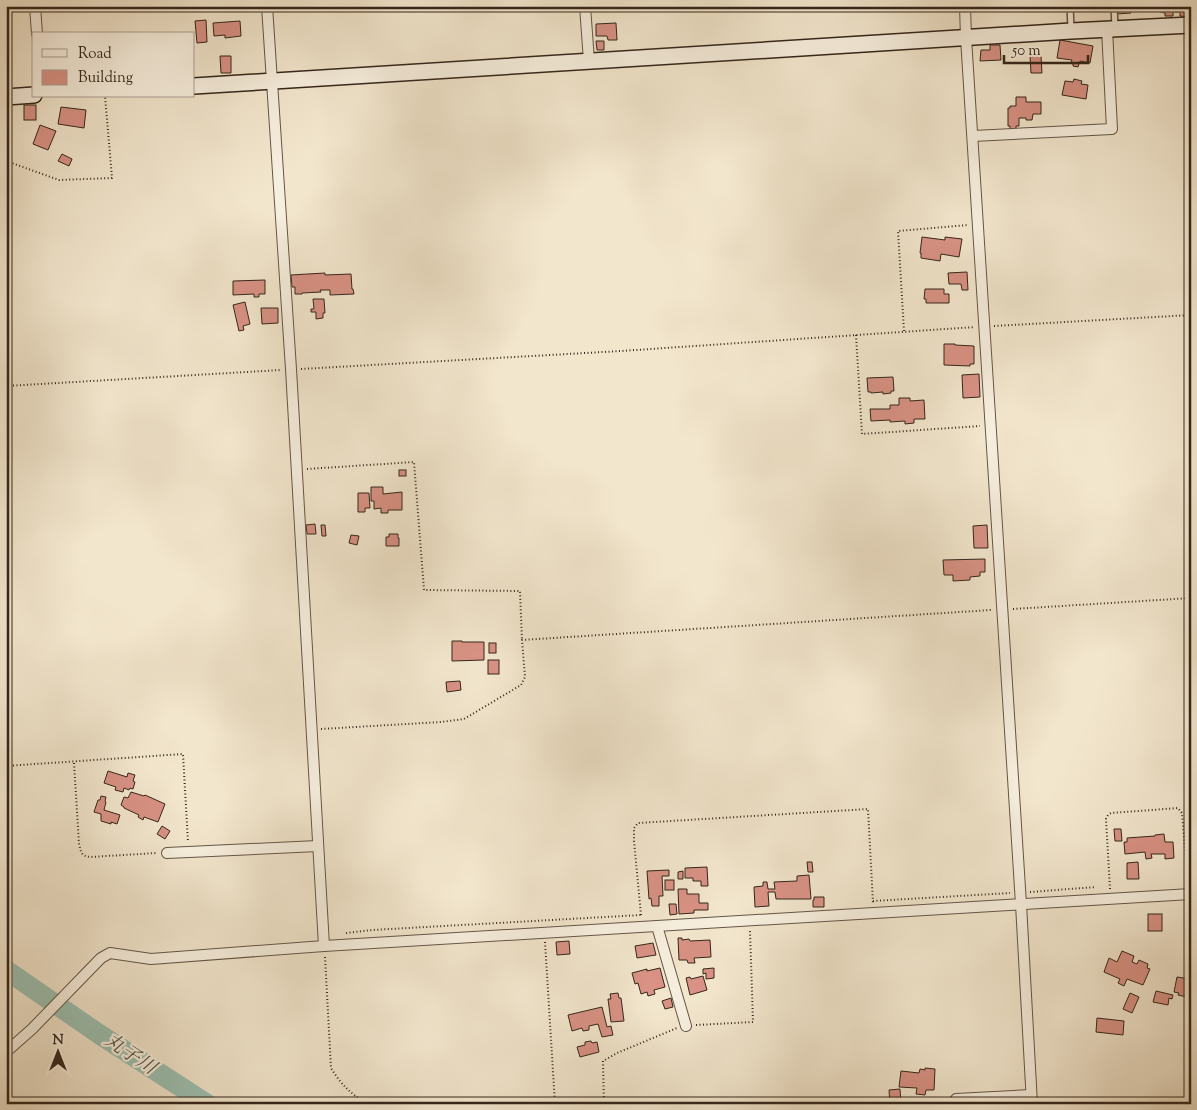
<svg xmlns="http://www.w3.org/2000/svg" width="1197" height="1110" font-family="'Sorts Mill Goudy','Noto Serif JP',serif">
  <rect width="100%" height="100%" fill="#f2e6cd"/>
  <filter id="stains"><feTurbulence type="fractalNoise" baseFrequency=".004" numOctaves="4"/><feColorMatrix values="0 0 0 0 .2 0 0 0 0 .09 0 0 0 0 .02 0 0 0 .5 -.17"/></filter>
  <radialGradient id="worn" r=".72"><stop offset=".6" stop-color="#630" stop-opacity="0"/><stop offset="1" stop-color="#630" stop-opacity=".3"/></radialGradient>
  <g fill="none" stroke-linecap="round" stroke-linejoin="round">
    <polyline stroke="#9cc0b1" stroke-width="20" points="6,970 99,1034 207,1104"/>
  </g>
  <g fill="#d99285" stroke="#34261a">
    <polygon points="1117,6 1130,6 1131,13 1117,14"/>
    <polygon points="1159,6 1189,7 1189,17 1180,16 1180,12 1173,12 1173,16 1165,16 1165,13 1160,12 1160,6"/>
    <polygon points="206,20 207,42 197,43 195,21"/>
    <polygon points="240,21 241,36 225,38 225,35 214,36 213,23"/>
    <polygon points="616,23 617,40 608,40 607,36 596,36 596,24"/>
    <polygon points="1060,40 1093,46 1090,63 1080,61 1078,67 1073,66 1073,64 1071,63 1072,60 1057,58"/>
    <polygon points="596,41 604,41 604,50 597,50"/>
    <polygon points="990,45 1000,45 1001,60 980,61 981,50 990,50"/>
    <polygon points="220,56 231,56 231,73 221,73"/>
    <polygon points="1030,56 1041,56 1042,73 1031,73"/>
    <polygon points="1074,79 1082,81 1081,84 1088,85 1086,99 1062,95 1065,81 1073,82"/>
    <polygon points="1016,97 1026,97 1026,102 1041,102 1041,114 1033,114 1032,120 1026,120 1026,118 1019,118 1019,126 1016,126 1016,129 1010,129 1010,126 1008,126 1008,108 1010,108 1010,106 1016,106"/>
    <rect x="24" y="105" width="12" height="15"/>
    <polygon points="61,107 86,110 84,128 58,124"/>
    <polygon points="40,125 56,131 48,150 33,144"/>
    <polygon points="62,154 72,159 69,166 58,161"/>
    <polygon points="922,237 945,240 945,237 962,239 959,257 941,254 940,261 921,258 921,253 920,253"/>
    <polygon points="967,272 968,290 962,290 961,284 949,284 948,273"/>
    <polygon points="325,273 325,275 351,274 352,289 353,289 354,294 330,295 330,290 320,290 321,292 302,293 302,294 295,294 295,287 292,287 291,275"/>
    <polygon points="265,280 265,294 259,294 259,297 254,297 254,294 233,295 233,281"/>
    <polygon points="925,289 944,289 944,294 949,294 949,303 926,303 926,299 924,299"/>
    <polygon points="313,299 324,299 325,313 323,313 323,318 316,319 316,312 311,312 311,309 314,309"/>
    <polygon points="245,302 250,324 243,326 244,330 239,331 233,305"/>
    <polygon points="261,308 278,308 278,323 262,324"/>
    <polygon points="944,344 955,344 955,345 974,346 974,364 970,364 970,366 944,365"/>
    <polygon points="979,374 980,397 963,398 962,375"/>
    <polygon points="893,377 894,391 891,391 891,393 883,394 883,392 871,393 871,392 868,392 867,378"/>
    <polygon points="899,398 910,398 910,401 924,400 925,419 914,419 914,423 905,424 905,421 890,422 890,420 871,421 870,409 890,409 890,405 899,405"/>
    <rect x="399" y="470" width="7" height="6"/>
    <polygon points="371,487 383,487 383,494 402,492 402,510 388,510 388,513 381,513 381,508 374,509 374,501 371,501"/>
    <polygon points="358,493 369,493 370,508 365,508 365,512 358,512"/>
    <polygon points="315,524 316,534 307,534 306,525"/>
    <polygon points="321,525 325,525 326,536 322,536"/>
    <polygon points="987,525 988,548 974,548 973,526"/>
    <polygon points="389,534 398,534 398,538 399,538 399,546 386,546 386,537 389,537"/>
    <polygon points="351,535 359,536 357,545 349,543"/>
    <polygon points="985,559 985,572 980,572 980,576 970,577 970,580 953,581 953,575 944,575 943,560"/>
    <polygon points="452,641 462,641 462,642 484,642 484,660 452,661"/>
    <rect x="489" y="643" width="7" height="10"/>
    <rect x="488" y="660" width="11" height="14"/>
    <polygon points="460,681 461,690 447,692 446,682"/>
    <polygon points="108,771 127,777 128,773 135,775 133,781 135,782 133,789 130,788 129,790 124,788 123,792 115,790 116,787 104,783"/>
    <polygon points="131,792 144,796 145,795 165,804 158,822 144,817 143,820 138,817 139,815 124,808 124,807 121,805 124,797 128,798"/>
    <polygon points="101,796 106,797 105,801 106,802 104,810 120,815 117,824 111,822 111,824 101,821 101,814 94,812 98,800 100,800"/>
    <polygon points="162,826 170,831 165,839 157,834"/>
    <polygon points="1114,829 1121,829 1122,841 1115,841"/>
    <polygon points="1164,834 1165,842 1173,842 1174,858 1165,859 1165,854 1151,854 1152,858 1146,859 1145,852 1125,854 1124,842 1127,842 1127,838 1155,836 1155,835"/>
    <polygon points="807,862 812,862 813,872 808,872"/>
    <polygon points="1138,862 1139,879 1127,879 1127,863"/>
    <polygon points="707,867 708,886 701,886 701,881 693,881 693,878 685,878 685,868"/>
    <polygon points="669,870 669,876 662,876 663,896 659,896 659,906 652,906 651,898 649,899 647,871"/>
    <polygon points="683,871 683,879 678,879 678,872"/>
    <polygon points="809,875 811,899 776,899 775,892 768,892 769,906 755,907 754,887 763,886 763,882 767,882 768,889 775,889 774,882 797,881 797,876"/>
    <rect x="665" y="880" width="9" height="10"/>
    <polygon points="678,889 687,889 687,894 699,894 699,903 708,903 708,910 694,910 694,913 679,914"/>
    <polygon points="814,897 824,897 824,907 813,907 813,900 814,900"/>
    <polygon points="669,904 676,904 677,914 670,915"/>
    <rect x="1148" y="914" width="14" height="17"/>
    <polygon points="678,938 682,938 682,940 689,939 690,941 710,940 711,957 694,958 695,963 688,963 687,960 679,960"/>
    <polygon points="569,941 570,954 557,955 556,942"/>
    <polygon points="653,943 656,955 637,958 635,946"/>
    <polygon points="1122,951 1134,956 1132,962 1137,964 1139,960 1148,964 1147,968 1150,969 1143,985 1127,979 1124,986 1118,983 1120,979 1104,972 1109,958 1117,962"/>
    <polygon points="660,968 665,987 654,990 655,994 648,996 647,992 641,994 638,983 635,984 632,973 647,969 647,971"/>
    <polygon points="714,968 714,978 706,979 706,973 703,974 703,969"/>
    <polygon points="703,976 707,990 690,995 686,978 690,977 691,979"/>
    <polygon points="1177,977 1190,979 1191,978 1191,995 1188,994 1187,997 1178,995 1179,993 1174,992"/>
    <polygon points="1156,991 1173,995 1172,999 1169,998 1168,1005 1153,1002"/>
    <polygon points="618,993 619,998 621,998 624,1021 611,1022 608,999 611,999 610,994"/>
    <polygon points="1130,993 1139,997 1132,1013 1123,1009"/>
    <polygon points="671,998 673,1007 665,1009 662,1001"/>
    <polygon points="602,1007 607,1027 611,1026 613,1035 602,1037 598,1024 589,1026 589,1030 583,1031 582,1028 572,1031 568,1015"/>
    <polygon points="1097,1018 1124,1021 1123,1035 1096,1032"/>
    <polygon points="591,1041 592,1043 597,1042 599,1052 580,1057 577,1047 585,1045 585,1042"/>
    <polygon points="925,1068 935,1069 934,1090 926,1090 925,1095 916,1094 917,1088 899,1087 901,1071 919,1073 920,1069 925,1070"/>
    <polygon points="900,1089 901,1104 890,1104 889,1090"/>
  </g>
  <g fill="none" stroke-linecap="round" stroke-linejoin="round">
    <defs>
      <g id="lane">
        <polyline points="1070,6 1071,28"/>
        <polyline points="1114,6 1115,28"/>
      </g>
      <g id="street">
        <polyline points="35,6 37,34"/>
        <polyline points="267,6 291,369 324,946"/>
        <polyline points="585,6 589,61"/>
        <polyline points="965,6 966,38 1021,904 1032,1104"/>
        <polyline points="973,136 1112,129 1107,29"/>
        <polyline points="167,853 318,846"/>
        <polyline points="657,926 686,1026"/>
        <polyline points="6,1052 32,1029 101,958 110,953 151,959 324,946 1191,894"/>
        <polyline points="956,1099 1031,1095"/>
      </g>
      <g id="secondary">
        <polyline points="194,86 1071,31 1191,25"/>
        <polyline points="6,97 34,95"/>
      </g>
    </defs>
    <use href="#lane" stroke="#645647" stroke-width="8"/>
    <use href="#street" stroke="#645647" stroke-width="12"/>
    <use href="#secondary" stroke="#34261a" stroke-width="18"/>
    <g stroke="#34261a" stroke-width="2" stroke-dasharray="1 2.5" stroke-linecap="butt">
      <polyline points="6,161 59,180 112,178 105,96"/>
      <polyline points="994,326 1191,315"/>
      <polyline points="904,331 898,231 968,225"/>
      <polyline points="856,335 862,434 980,426"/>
      <polyline points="301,369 621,351 975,327"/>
      <polyline points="6,386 281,370"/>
      <polyline points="307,469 414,462 424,590 520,591 522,640"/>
      <polyline points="1013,609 1191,598"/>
      <polyline points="321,729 441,722 464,719 521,685 525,677 522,640 991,610"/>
      <path d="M 74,763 L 79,844 C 81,852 81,856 90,857 L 157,853"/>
      <polyline points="6,766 183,754 188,842"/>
      <polyline points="1110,889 1106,819 1108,815 1111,813 1178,808 1182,813 1188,884"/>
      <polyline points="1030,892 1096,887"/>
      <polyline points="873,901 1010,893"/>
      <polyline points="641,915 634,841 634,828 638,823 868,809 873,903"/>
      <polyline points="346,933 372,930 641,915"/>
      <polyline points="545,942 555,1104"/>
      <path d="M 325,957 L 331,1068 C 342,1086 350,1092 366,1104"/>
      <polyline points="696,1025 753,1022 750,931"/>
      <polyline points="604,1104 603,1061 617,1053 677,1028"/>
    </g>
    <use href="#lane" stroke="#f7efde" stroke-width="5"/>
    <use href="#street" stroke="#f7efde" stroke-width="10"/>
    <use href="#secondary" stroke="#f7efde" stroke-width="15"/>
  </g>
  <g text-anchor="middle" stroke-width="4.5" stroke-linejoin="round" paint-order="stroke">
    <g font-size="19" font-style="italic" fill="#535447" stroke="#f7efde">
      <text transform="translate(131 1053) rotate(34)" y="7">丸子川</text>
    </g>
  </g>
  <rect width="1197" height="1110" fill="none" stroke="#f2e6cd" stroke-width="25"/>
  <rect x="8" y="8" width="1182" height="1095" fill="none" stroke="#34261a" stroke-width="2.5"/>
  <rect x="12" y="12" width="1172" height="1085" fill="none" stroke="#34261a"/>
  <rect x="32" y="32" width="162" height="65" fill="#f7efde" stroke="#a99f90"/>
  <rect x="42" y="49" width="25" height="8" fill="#f7efde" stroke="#a99f90"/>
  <text x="78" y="58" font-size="15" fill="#34261a">Road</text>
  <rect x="42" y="70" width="25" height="15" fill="#d99285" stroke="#a99f90"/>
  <text x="78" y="82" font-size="15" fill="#34261a">Building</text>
  <g transform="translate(58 1052)" stroke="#f7efde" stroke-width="4" paint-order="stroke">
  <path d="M0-4L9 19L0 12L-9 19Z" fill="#34261a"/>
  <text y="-8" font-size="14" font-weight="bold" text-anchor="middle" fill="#34261a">N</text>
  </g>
  <path d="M1004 55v8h84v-8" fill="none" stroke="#34261a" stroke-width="2.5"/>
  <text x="1012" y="55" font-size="15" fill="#34261a" stroke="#f7efde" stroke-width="4" paint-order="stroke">50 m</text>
  <rect width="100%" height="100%" filter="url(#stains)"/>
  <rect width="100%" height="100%" fill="url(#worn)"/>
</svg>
